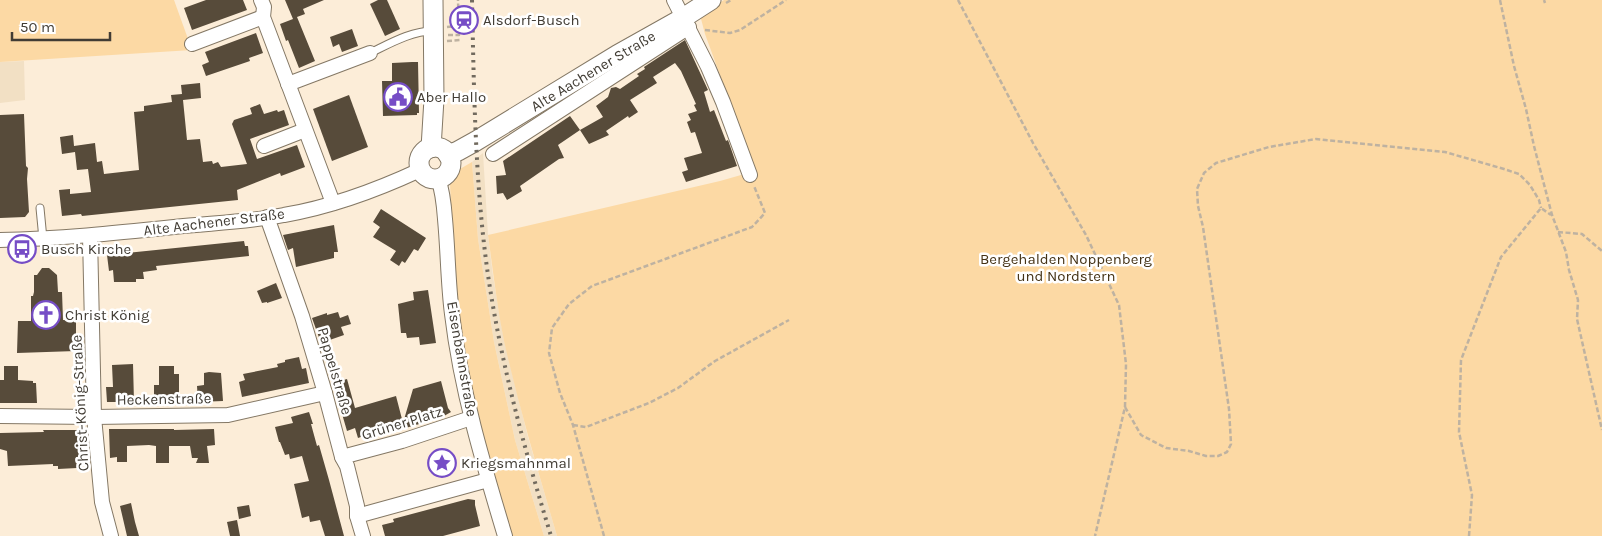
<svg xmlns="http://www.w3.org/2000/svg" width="1602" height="536" font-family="Karla,sans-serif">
  <rect width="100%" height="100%" fill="#fcedd8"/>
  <g fill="#f2e0c4">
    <polygon points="24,61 25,100 0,103 0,62"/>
    <polygon points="483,153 488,235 493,276 504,340 528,437 557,536 544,536 515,440 494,342 478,239 472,162"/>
  </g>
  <g fill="#fcd9a4">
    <polygon points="0,0 174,0 192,50 0,62"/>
    <path d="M 724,0 L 1602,0 L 1602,536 L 557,536 C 538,471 519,407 504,341 C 497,306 493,271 488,235 L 720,181 L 755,171 L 705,34 L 700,15 Z"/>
    <polygon points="472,162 478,239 494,342 515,440 544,536 512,536 493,479 470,382 460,328 455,290 450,184 453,173"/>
  </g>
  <g fill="#574b3a">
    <polygon points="206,0 243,0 247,10 192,30 184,8"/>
    <polygon points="285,0 324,0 303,9 305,14 297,17 315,61 299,68 288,40 286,41 280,24 293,19"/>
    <polygon points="378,0 387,0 400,29 385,36 370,4"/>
    <polygon points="352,29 358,46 342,52 339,44 333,47 330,37"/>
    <polygon points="256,33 263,53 249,58 250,61 206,76 202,65 209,62 205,52"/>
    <polygon points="685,40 708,90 704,92 710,112 714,110 726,141 728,140 737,166 686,182 682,172 688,170 684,158 702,153 695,132 691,133 687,122 691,120 688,114 697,111 694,105 696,104 681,71 675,63 653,77 657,83 630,100 638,112 629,118 628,116 606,131 609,135 589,144 580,130 603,117 596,106 608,97 611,88 616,87 620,89 639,76 637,74 645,69 644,67"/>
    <polygon points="412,62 418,62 419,113 417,113 417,115 383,116 382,81 392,81 392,63"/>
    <polygon points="200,83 201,98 183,100 187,140 200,139 203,162 212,161 213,164 218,162 221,167 247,164 232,124 234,120 252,114 250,108 260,104 264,114 277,110 278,112 284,110 289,125 250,139 257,159 297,145 305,167 281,176 280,173 237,190 238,200 82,216 81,214 62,216 59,190 70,189 70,194 91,192 88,169 77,170 75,152 62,154 60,137 73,135 74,146 95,143 97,162 102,161 104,174 139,170 134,112 144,111 144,106 172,102 171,95 182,94 181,85"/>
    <polygon points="349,95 368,147 332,161 313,109"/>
    <polygon points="24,114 26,166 28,168 27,179 29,212 25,217 0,218 0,115"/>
    <polygon points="570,116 580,130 558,145 564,158 559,159 520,186 522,191 507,200 503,193 497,194 496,176 506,175 503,161"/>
    <polygon points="381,209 426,238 418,251 414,249 405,263 402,261 399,266 390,260 396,251 373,237 380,227 373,222"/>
    <polygon points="334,225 338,252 334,252 334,258 296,267 293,248 288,250 283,235"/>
    <polygon points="244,241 245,246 248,246 249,256 156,266 157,270 143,272 144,279 136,279 136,282 114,282 113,270 109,271 107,255"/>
    <polygon points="42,268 49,268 57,275 58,292 62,292 63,320 76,320 76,351 17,353 18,321 31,321 31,296 33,296 34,292 34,275 37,275"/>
    <polygon points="276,283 282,298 267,303 267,302 262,303 257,291"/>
    <polygon points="428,290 436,343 420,345 419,337 407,338 406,333 401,333 398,304 414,300 413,292"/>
    <polygon points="338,312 340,318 348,315 351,324 341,327 344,335 321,343 312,318 327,313 327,315"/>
    <polygon points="299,357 302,369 306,368 309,383 242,397 239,382 245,380 243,374 278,367 277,364 285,362 285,360"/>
    <polygon points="133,364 134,402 107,402 106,387 113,387 112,365"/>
    <polygon points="4,366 18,366 18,380 33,381 33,383 36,383 37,403 0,403 0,380 4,380"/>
    <polygon points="159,366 174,366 174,374 179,374 179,402 154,402 154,385 159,385"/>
    <polygon points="209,372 221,373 223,401 198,402 197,386 204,385 204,373"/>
    <polygon points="347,379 355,408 396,396 403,423 413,389 441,381 448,408 451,412 444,416 413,426 370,437 369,434 358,438 355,428 347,431 333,383"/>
    <polygon points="309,412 313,424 311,424 317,446 319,445 329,480 344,536 325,536 320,520 310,522 309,516 302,518 294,484 309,481 302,456 290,459 289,454 285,455 280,442 279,442 275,427 293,423 291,417"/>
    <polygon points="109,429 174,429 174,430 214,429 215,445 207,446 209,463 196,463 198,458 192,458 190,446 169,446 169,463 156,463 156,446 149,445 127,446 127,462 117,462 117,457 110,458"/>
    <polygon points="43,430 82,430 82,451 79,452 79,457 76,457 77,468 58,469 58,466 53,466 53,464 8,466 7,451 0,449 0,433 44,432"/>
    <polygon points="468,499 475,500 475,505 480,526 443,536 385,536 382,525 394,522 393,519"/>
    <polygon points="131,503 135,522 139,536 127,536 120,506"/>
    <polygon points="249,505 251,516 239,519 237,507"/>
    <polygon points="237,520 240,536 230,536 227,522"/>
  </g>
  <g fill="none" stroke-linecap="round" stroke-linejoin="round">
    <defs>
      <g id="lane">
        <path d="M 370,53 C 389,44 411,31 433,31"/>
        <polyline points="40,208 43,239"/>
      </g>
      <g id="street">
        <polyline points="261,0 264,7 263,17 333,203"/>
        <polyline points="674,0 708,67 723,102 750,175"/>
        <polyline points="192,44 263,17"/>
        <polyline points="288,84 370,53"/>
        <polyline points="264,146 305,130"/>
        <polyline points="493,154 689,27"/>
        <path d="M 438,178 C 443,192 444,205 445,219 C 448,251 448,283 452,314 C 461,390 483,463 505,536"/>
        <polyline points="267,217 302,316 325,393 342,457 347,466 357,506 357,516 363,536"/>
        <polyline points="90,236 94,417 102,502 111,536"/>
        <path d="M 0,240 C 58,239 116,233 174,227 C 211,223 248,222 284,215 C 331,207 377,190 420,170"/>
        <polyline points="0,416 94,417 228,415 325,393"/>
        <polyline points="342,457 402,441 471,418"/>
        <polyline points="357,516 488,480"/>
      </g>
      <g id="secondary">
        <circle cx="435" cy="163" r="16"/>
        <polyline points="431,148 434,99 433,0"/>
        <polyline points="448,155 458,151 476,141 617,55 683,18 711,0"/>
      </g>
    </defs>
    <use href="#lane" stroke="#847865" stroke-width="9"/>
    <use href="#street" stroke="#847865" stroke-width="16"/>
    <use href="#secondary" stroke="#847865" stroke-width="21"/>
    <g stroke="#beb2a1" stroke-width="2.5" stroke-dasharray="5 2.5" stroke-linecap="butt">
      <polyline points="958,0 1033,143 1086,235 1119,305 1126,364 1125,407 1095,536"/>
      <polyline points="1500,0 1514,66 1526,109 1534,146 1552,215 1566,252 1569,270 1578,300 1577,319 1602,430"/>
      <polyline points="1544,0 1545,3"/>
      <polyline points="726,3 731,0"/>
      <polyline points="447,27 457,26"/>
      <polyline points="705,30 730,33 740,30 786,0"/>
      <polyline points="448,35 459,35 458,0"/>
      <polyline points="447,41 461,40"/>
      <polyline points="1558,232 1582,234 1602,251"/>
      <polyline points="1125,407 1141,435 1166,448 1189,451 1206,456 1218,456 1227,452 1231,444 1229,409 1203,227 1198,206 1197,189 1204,173 1216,163 1269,147 1316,139 1445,152 1504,169 1519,174 1530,185 1539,200 1541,208"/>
      <polyline points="573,425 586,427 649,403 678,388 715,361 789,320"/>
      <polyline points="604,536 573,425 560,393 549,353 552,328 569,304 592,286 752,227 765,213 754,186"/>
      <polyline points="1469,536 1472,495 1459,432 1461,360 1501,257 1541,208 1551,215"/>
    </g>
    <use href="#lane" stroke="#fff" stroke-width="7"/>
    <use href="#street" stroke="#fff" stroke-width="14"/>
    <use href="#secondary" stroke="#fff" stroke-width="19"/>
    <path stroke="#716a5e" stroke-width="4" stroke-dasharray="2.5 5" stroke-linecap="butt" d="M 472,0 C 474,92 475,184 488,275 C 501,364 525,451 551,536"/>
  </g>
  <defs>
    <symbol id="station-ring" viewBox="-11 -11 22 22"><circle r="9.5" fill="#fff" stroke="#764dc6" stroke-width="1.5"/><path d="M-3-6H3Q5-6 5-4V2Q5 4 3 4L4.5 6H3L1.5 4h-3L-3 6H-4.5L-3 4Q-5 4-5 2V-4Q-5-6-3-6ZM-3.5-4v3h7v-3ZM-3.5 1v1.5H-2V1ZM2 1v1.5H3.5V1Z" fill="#764dc6"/></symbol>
    <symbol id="civic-ring" viewBox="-11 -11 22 22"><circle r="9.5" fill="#fff" stroke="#764dc6" stroke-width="1.5"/><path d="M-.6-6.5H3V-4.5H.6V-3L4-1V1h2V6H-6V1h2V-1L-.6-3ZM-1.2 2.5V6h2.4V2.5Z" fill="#764dc6"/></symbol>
    <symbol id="bus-ring" viewBox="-11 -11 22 22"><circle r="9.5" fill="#fff" stroke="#764dc6" stroke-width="1.5"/><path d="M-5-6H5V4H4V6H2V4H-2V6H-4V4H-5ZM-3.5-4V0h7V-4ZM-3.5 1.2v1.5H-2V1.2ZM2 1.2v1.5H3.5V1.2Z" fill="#764dc6"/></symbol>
    <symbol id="church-ring" viewBox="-11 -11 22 22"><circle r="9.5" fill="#fff" stroke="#764dc6" stroke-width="1.5"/><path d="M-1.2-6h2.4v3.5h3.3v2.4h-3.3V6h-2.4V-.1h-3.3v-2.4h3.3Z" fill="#764dc6"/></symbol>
    <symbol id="sight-ring" viewBox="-11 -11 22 22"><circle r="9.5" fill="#fff" stroke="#764dc6" stroke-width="1.5"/><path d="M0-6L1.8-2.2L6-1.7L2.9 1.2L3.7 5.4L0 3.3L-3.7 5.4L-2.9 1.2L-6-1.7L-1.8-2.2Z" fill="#764dc6"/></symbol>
  </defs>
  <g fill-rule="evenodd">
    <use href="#station-ring" x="448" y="4" width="32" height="32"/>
    <use href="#civic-ring" x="382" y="81" width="32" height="32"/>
    <use href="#bus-ring" x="6" y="233" width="32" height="32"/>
    <use href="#church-ring" x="30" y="299" width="32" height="32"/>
    <use href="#sight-ring" x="426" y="447" width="32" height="32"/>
  </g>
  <g text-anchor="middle" stroke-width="5" stroke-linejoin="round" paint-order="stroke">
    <g font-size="15" fill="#413c34" stroke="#fff" text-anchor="start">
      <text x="483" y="25">Alsdorf-Busch</text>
      <text x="417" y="102">Aber Hallo</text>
      <text x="41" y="254">Busch Kirche</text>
      <text x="65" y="320">Christ König</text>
      <text x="461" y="468">Kriegsmahnmal</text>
    </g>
    <g font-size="15" fill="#413c34" stroke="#fff">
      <text transform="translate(593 71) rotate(-31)" y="5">Alte Aachener Straße</text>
      <text transform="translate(214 222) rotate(-7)" y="5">Alte Aachener Straße</text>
      <text transform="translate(462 359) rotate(80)" y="5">Eisenbahnstraße</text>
      <text transform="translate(335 371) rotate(74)" y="5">Pappelstraße</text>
      <text transform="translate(164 399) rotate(-1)" y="5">Heckenstraße</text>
      <text transform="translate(80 403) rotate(-93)" y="5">Christ-König-Straße</text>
      <text transform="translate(402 423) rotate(-17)" y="5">Grüner Platz</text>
    </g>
    <g font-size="15" fill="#443215" stroke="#fff">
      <text x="1066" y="264">Bergehalden Noppenberg<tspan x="1066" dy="17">und Nordstern</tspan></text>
    </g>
  </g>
  <path d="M12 32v8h98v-8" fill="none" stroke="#413c34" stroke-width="2.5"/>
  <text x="20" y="32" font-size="15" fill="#413c34" stroke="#ffffff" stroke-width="4" paint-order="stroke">50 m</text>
</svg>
